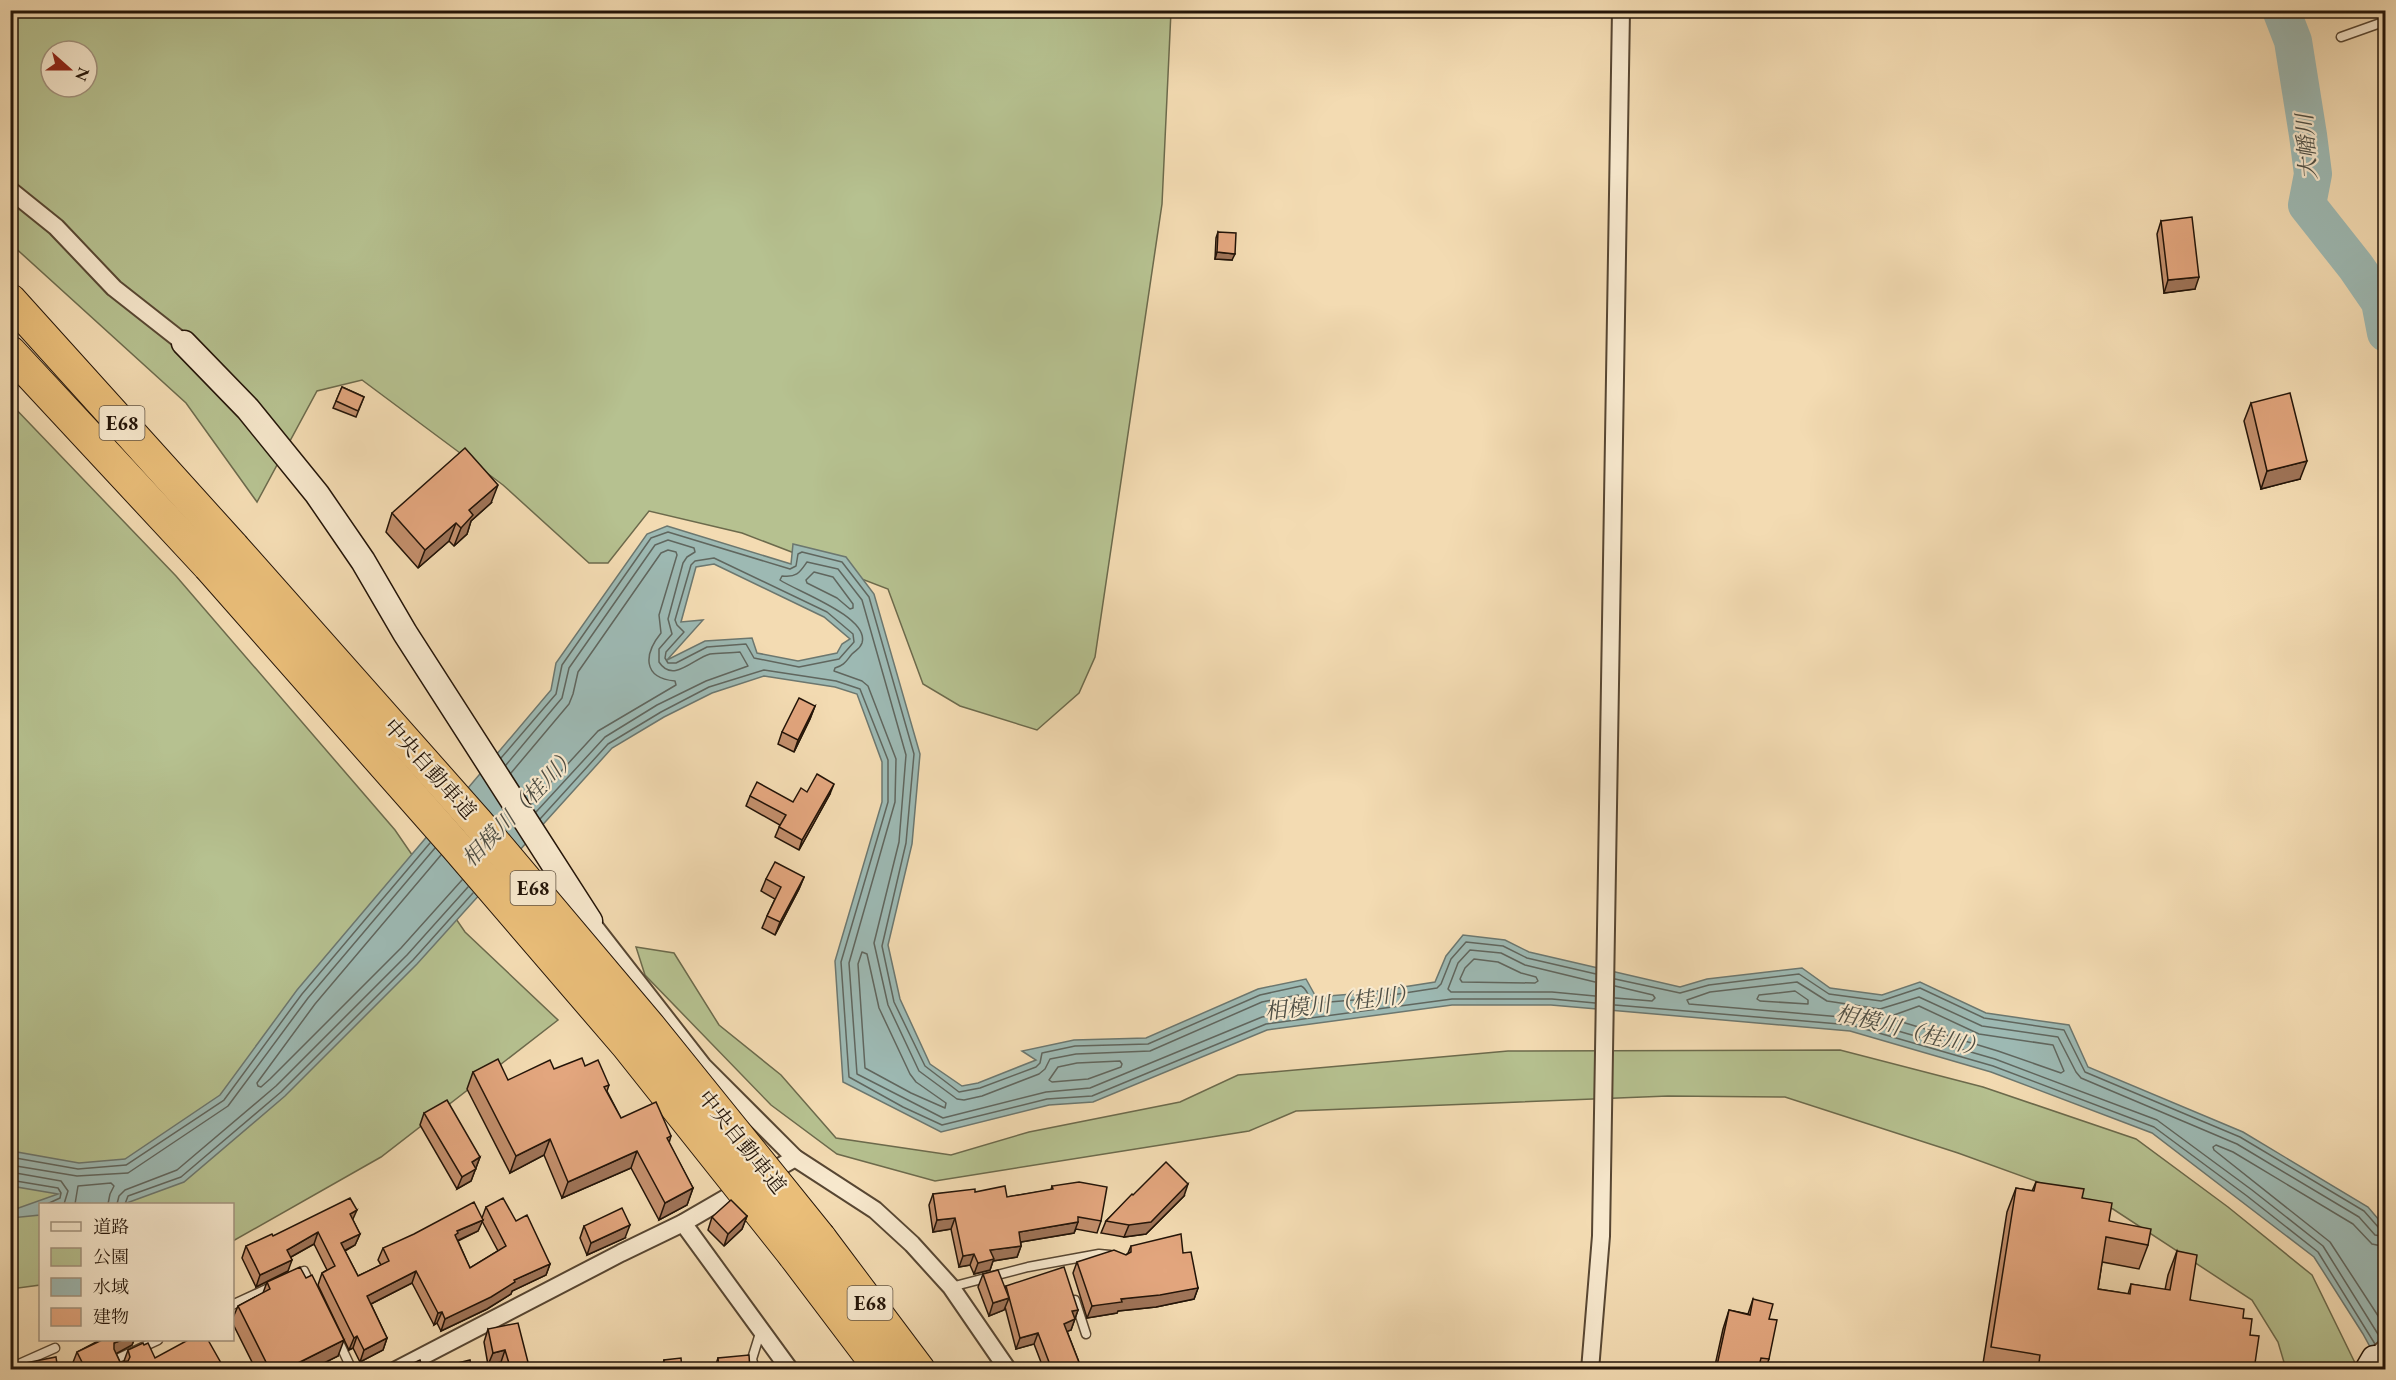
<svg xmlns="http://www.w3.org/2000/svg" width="2396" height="1380" font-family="'EB Garamond','Noto Serif JP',serif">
  <rect width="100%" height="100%" fill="#f3dbb2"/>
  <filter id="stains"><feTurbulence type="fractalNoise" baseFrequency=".00333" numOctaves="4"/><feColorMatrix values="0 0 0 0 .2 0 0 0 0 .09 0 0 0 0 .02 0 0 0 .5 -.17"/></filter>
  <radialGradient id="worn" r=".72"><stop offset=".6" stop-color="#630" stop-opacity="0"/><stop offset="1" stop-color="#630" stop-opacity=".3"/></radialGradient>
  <g fill="#b6c190" stroke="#6c6a4c" stroke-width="1.5" fill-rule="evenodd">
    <path d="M 11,11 L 1171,11 L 1162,204 L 1095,657 L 1079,693 L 1037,730 L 960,706 L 923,684 L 888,589 L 742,533 L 649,511 L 608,563 L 589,563 L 503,485 L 362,380 L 317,391 L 257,502 L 186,403 L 11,244 ZM 51,51 L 87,51 L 87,87 L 51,87 Z"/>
    <polygon points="10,403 176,576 395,830 465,932 558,1020 381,1157 233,1241 232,1204 40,1204 40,1285 11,1289"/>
    <polygon points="636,947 674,953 719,1025 781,1075 836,1138 951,1155 1029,1132 1180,1102 1238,1075 1508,1051 1840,1050 1983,1087 2136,1139 2228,1207 2312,1275 2358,1369 2286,1369 2278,1342 2252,1300 2113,1209 1958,1153 1785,1097 1668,1096 1296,1111 1249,1131 935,1181 837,1154 771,1105 645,975"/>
  </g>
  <path fill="#9db9b3" stroke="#6c776f" stroke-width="1.5" fill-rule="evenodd" d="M 667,526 L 791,564 L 793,544 L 846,557 L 874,594 L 920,754 L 912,844 L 888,945 L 900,999 L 930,1064 L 962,1086 L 978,1083 L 1036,1060 L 1022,1051 L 1074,1040 L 1146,1038 L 1258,989 L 1306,979 L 1316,997 L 1365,993 L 1435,982 L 1446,956 L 1463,935 L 1505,940 L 1529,952 L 1680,987 L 1707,979 L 1802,968 L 1830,988 L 1882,995 L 1920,982 L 1986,1013 L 2069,1025 L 2088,1067 L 2243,1132 L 2368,1207 L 2385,1227 L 2385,1369 L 2382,1369 L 2363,1334 L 2314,1257 L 2152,1133 L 1991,1072 L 1850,1031 L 1551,1005 L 1452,1005 L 1267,1030 L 1093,1102 L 1049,1105 L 941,1132 L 843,1082 L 835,961 L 882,802 L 882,762 L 857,694 L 835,687 L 764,676 L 712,693 L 664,717 L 612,748 L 417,964 L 285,1096 L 184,1182 L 124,1204 L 40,1204 L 40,1215 L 11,1218 L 10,1211 L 58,1194 L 11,1186 L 11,1151 L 79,1163 L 125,1159 L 220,1095 L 297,990 L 551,690 L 556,663 L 647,534 ZM 714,564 L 824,617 L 850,639 L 842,644 L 837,653 L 798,661 L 757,653 L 752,638 L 705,641 L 667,660 L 703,620 L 681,622 L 696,567 Z"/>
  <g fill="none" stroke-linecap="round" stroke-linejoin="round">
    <g stroke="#60665e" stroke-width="1.5">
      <polygon points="714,558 827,612 853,634 854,642 839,659 799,667 754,658 746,644 707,647 676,663 668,663 665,658 666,652 684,632 677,625 675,620 691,565 695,561"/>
      <path d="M 807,562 L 838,569 L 862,600 L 906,755 L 899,842 L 874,943 L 888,1005 L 919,1071 L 957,1099 L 964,1100 L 982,1096 L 1039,1074 L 1045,1069 L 1050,1059 L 1076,1054 L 1150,1051 L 1262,1002 L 1298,995 L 1307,1007 L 1306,1010 L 1262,1017 L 1090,1088 L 1046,1092 L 943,1118 L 857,1074 L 849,963 L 895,802 L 896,759 L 868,686 L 862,681 L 834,671 L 835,668 C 845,665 846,661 852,654 C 856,650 860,649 862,643 C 870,617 796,591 780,580 L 782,576 C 797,578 800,572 807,562 Z"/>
      <polygon points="814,572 833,577 853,604 853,608 850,609 837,598 807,583 806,580"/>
      <path d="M 501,758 L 556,694 L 562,665 L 651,538 L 668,532 L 790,569 L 796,566 L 798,554 L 802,552 L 842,562 L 869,597 L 914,754 L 906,843 L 882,946 L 894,1002 L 925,1066 L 959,1092 L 980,1088 L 1036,1067 L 1040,1063 L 1042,1053 L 1075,1046 L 1148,1044 L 1260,995 L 1301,986 C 1309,989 1307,1001 1317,1003 L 1366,999 L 1437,988 L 1441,984 L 1451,959 L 1466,942 L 1503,946 L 1527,958 L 1596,974"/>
      <path d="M 506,765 L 562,698 L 569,668 L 655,545 L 668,540 L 694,548 L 695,552 L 687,557 L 683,563 L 668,619 L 672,634 L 659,649 L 659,662 C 673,684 694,658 710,654 C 720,653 731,653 740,652 L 748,666 L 706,681 L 657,705 L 605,737 L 536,812"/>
      <path d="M 511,773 L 569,704 L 573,694 L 578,672 L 661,553 L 668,550 L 676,552 L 677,555 L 659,615 L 661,633 C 644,654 642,678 675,681 L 676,685 L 598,731 L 531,804"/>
      <polyline points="540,819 608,744 661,712 709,687 764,670 836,681 860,689 888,760 888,802 841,962 849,1077 903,1107 942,1125 1047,1099 1092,1096 1266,1024 1452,999 1552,999 1595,1003"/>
      <polyline points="441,855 315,1004 257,1083 258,1086 261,1087 270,1079 401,948 462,880"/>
      <polygon points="862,952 867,954 879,1008 910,1074 916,1082 946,1103 945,1108 911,1093 865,1068 858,964"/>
      <polygon points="1474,959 1498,962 1521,973 1536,977 1538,981 1535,983 1462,982 1460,979 1465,968"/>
      <polyline points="1615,979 1680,993 1709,985 1799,974 1829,994 1881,1001 1920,988 1984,1018 2064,1030 2085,1072 2240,1137 2364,1211 2379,1228 2386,1230"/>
      <polygon points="1795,991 1808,1000 1808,1004 1760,1001 1757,999 1759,995"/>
      <polyline points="1595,996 1552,992 1451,992 1448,989 1458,963 1470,950 1501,953 1525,965 1595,982"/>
      <polyline points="1615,998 1652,1001 1655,998 1653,995 1615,986"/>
      <polyline points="1615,1005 1851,1025 1993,1066 2154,1127 2247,1196 2318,1252 2375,1344"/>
      <polygon points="1919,1006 1979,1034 2053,1045 2064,1071 2061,1073 1998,1051 1892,1019 1894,1015"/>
      <polygon points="1120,1061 1122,1064 1121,1067 1088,1079 1052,1082 1049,1080 1058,1067 1077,1063"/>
      <polyline points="10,1157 78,1169 126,1165 224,1100 302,994 430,843"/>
      <polyline points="10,1165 77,1176 128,1173 228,1106 308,998 435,848"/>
      <polyline points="10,1172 61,1181 68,1191 64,1204"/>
      <polyline points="10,1180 58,1188 61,1193 60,1198 47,1204"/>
      <polyline points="75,1204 78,1186 111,1183 114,1186 110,1194 108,1204"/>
      <polyline points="117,1204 119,1196 125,1190 177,1170 276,1086 407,955 468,887"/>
      <polyline points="125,1204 128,1196 181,1177 281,1092 413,960 473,893"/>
      <polyline points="2386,1247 2372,1244 2353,1224 2233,1152 2216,1145 2213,1147 2214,1150 2330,1242 2386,1328"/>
      <polyline points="2381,1339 2323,1246 2252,1190 2157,1120 1995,1059 1853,1018 1689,1004 1687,1000 1710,992 1797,982 1827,1001 1880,1009 1919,997 1982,1026 2058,1037 2076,1072 2081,1078 2237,1144 2359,1217 2375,1235 2386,1237"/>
    </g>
    <polyline stroke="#9db9b3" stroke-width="38" points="2281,10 2293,41 2308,135 2313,174 2307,205 2356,267 2380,302 2386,333"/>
    <defs>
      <g id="lane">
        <polyline points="2341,37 2386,21"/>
        <polyline points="293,1276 304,1271 311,1286"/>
        <polyline points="951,1287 1028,1267 1099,1254 1110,1255"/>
        <polyline points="1075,1300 1086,1334"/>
        <polyline points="232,1305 273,1286"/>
        <polyline points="337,1338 352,1370"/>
        <polyline points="10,1368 55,1348"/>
        <polyline points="119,1370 115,1360 158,1340"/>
        <polyline points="755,1370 752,1359 761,1330"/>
      </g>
      <g id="street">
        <polyline points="10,190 56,227 114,288 184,343"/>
        <polyline points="590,921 703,1066 795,1158 875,1210 912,1244 951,1287 1008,1370"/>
        <polyline points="683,1223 790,1370"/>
        <polyline points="2374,1358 2386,1347"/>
        <polyline points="396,1370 621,1253 683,1223 795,1158"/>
        <polyline points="1590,1370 1601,1236 1621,10"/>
      </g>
      <g id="secondary">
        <polyline points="184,343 248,409 317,494 363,561 405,633 590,921"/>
        <polyline points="2367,1370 2374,1358"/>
      </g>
      <g id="highway">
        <polyline points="10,300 233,547"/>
        <polyline points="10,352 209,566"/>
        <polyline points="820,1238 919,1370"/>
        <polyline points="794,1255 881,1370"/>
      </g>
    </defs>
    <use href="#lane" stroke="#574632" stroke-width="11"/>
    <use href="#street" stroke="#574632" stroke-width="20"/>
    <use href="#secondary" stroke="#231408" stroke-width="27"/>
    <use href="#highway" stroke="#231408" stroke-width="34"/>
    <use href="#lane" stroke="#f7e8cd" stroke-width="8"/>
    <use href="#street" stroke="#f7e8cd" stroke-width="16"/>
    <use href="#secondary" stroke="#f7e8cd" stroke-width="24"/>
    <use href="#highway" stroke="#eabe79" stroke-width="32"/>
    <defs>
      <g id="highway-bridge">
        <polyline points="233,547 476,821 649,1026 820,1238"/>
        <polyline points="209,566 455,845 627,1045 794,1255"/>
      </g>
    </defs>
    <use href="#highway-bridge" stroke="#231408" stroke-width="34" stroke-linecap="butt"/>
    <use href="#highway-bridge" stroke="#eabe79" stroke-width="32"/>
  </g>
  <g fill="#c38f6c" stroke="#231408" stroke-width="1.5" fill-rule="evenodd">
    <polygon points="2161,221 2195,289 2164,293 2157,234"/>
    <polygon points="1218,232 1232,260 1215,259 1216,238"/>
    <polygon points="342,387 364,397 356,417 333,408"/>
    <polygon points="2251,403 2300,479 2261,489 2244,421"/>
    <polygon points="491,503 471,521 467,534 454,546 449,541 418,568 386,532 392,513"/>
    <polygon points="815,706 810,719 794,752 778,744 782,732"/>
    <polygon points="807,792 830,794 799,850 775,837 780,825 746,806 750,796 793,802"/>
    <polygon points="804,877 799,889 775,935 762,928 767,916 775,899 761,891 766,879"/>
    <polygon points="585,1066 609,1085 607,1091 621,1118 671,1136 669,1143 693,1188 687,1205 659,1220 631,1168 562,1198 544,1155 510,1173 467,1089 473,1072 508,1080 554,1069"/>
    <polygon points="424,1113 480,1157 471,1181 457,1189 420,1125"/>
    <polygon points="2036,1182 2082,1198 2109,1221 2148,1245 2139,1269 2102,1262 2098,1289 2128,1294 2131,1284 2165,1290 2168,1275 2177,1251 2190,1300 2243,1318 2250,1335 2254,1370 1982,1370 2007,1212 2016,1188 2032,1191"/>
    <polygon points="1052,1186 1101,1221 1097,1233 1076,1229 1074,1233 1021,1242 1021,1246 1017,1257 993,1261 990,1270 974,1274 970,1265 959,1267 951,1229 933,1232 929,1205 933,1194 975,1192 1007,1197 1051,1190"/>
    <polygon points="1133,1195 1184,1196 1146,1234 1124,1237 1101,1233 1106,1221"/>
    <path d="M 486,1207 L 516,1221 L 550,1264 L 546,1275 L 512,1291 L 511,1294 L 487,1309 L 441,1331 L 437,1323 L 434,1325 L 412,1283 L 371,1304 L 387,1338 L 383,1350 L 360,1362 L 353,1348 L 349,1350 L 318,1285 L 322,1273 L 327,1270 L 314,1244 L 291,1257 L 288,1271 L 256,1287 L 242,1258 L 246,1246 L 273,1236 L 353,1220 L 360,1234 L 355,1245 L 345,1251 L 358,1276 L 381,1265 L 378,1260 L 383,1248 L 482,1218 ZM 482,1221 L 498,1251 L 470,1268 L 458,1241 L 478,1231 Z"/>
    <polygon points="747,1216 742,1229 724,1246 708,1230 712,1217"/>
    <polygon points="584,1226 625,1238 587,1255 580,1238"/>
    <polygon points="1131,1246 1183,1253 1198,1288 1194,1299 1156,1307 1118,1311 1117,1313 1087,1318 1073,1273 1077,1262 1126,1255 1128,1253"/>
    <polygon points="983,1274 1005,1288 1006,1286 1078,1310 1071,1330 1067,1331 1082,1370 1044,1370 1034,1344 1016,1349 1005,1307 1004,1310 989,1316 978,1287"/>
    <polygon points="267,1282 338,1356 310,1370 256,1370 232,1322 232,1320 238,1306 263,1293"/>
    <polygon points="1753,1299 1769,1359 1765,1370 1714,1370 1723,1329 1729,1310 1748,1314"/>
    <polygon points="488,1329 530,1370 503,1370 501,1362 488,1365 484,1342"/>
    <polygon points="99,1340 134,1340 132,1345 116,1353 120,1362 124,1361 128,1350 144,1345 155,1358 225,1370 74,1370 72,1365 77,1352 100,1340"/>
    <polygon points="718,1358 750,1370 714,1370"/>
    <polygon points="664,1360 682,1370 661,1370"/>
  </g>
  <g fill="#9f7458" stroke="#231408" stroke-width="1.5">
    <polygon points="1217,252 1235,254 1232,260 1215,259"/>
    <polygon points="2199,277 2195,289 2164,293 2168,280"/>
    <polygon points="2307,461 2300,479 2261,489 2267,471"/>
    <polygon points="498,485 491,503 471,521 467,534 454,546 461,528 469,510"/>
    <polygon points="456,523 449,541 418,568 425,550"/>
    <polygon points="815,706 810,719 794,752 798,740"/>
    <polygon points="834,784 830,794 799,850 802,840"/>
    <polygon points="804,877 799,889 775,935 780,922"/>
    <polygon points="550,1139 544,1155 510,1173 516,1156"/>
    <polygon points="637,1151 631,1168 562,1198 568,1182"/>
    <polygon points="480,1157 471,1181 457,1189 462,1177 472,1162"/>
    <polygon points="1188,1184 1184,1196 1146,1234 1124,1237 1129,1225"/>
    <polygon points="693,1188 687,1205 659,1220 665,1203"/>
    <polygon points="357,1210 352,1221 350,1214"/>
    <polygon points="747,1216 742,1229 724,1246 728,1234"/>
    <polygon points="955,1218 951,1229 933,1232 937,1220"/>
    <polygon points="483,1220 478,1231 454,1242 450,1247 457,1231"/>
    <polygon points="1078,1222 1074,1233 1015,1243 1019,1232"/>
    <polygon points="630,1225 625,1238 587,1255 591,1243"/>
    <polygon points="318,1232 314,1244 282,1262 287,1250"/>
    <polygon points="360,1234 355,1245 336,1255 341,1243"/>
    <polygon points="1021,1246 1017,1257 993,1261 990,1270 974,1274 978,1263 990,1250"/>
    <polygon points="974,1254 970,1265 959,1267 963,1256"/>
    <polygon points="292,1260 288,1271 256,1287 260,1275"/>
    <polygon points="550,1264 546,1275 512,1291 511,1294 487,1309 441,1331 445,1319 514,1280"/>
    <polygon points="416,1271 412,1283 363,1308 367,1296"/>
    <polygon points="1198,1288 1194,1299 1156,1307 1118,1311 1117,1313 1087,1318 1092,1306 1121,1299"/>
    <polygon points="1009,1298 1004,1310 989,1316 993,1303"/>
    <polygon points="1078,1310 1071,1330 1061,1334 1064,1324 1072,1311"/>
    <polygon points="442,1312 437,1323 434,1325 438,1313"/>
    <polygon points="1038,1333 1034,1344 1016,1349 1020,1338"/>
    <polygon points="357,1336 353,1348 349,1350 354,1338"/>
    <polygon points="387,1338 383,1350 360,1362 364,1350"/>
    <polygon points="122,1340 134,1340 132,1345 110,1357 114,1343"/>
    <polygon points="344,1340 338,1356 310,1370 292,1370 294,1365"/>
    <polygon points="505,1350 501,1362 488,1365 493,1353"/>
  </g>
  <g fill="#e3a67e" stroke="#231408" stroke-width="1.5">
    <polygon points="2192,217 2199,277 2168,280 2161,221"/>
    <polygon points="1218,232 1236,233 1235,254 1217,252"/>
    <polygon points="342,387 364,397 358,411 336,401"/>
    <polygon points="2290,393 2307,461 2267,471 2251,403"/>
    <polygon points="465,448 498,485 469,510 473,515 461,528 456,523 425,550 392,513"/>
    <polygon points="799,698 815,706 798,740 782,732"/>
    <polygon points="817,774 834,784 802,840 779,827 786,815 750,796 757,782 793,802 801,788 807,792"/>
    <polygon points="775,862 804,877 780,922 767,916 781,887 766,879"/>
    <polygon points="582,1058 585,1066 598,1060 609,1085 604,1087 621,1118 656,1102 671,1136 667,1138 693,1188 665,1203 637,1151 568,1182 550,1139 516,1156 473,1072 498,1059 508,1080 550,1060 554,1069"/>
    <polygon points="447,1100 480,1157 472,1162 476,1169 462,1177 424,1113"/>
    <polygon points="1166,1162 1188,1184 1151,1222 1129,1225 1106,1221 1132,1194 1133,1195"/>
    <polygon points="1079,1182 1107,1187 1101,1221 1078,1217 1078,1222 1019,1232 1021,1246 990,1250 994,1259 978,1263 974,1254 963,1256 955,1218 937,1220 933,1194 975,1189 975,1192 1005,1186 1007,1197 1053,1189 1052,1186"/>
    <polygon points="2036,1182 2084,1189 2082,1198 2112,1203 2109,1221 2151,1229 2148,1245 2106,1237 2098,1289 2130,1294 2131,1284 2170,1290 2177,1251 2197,1255 2190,1300 2244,1309 2243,1318 2252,1319 2250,1335 2259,1336 2254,1370 2038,1370 2040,1355 1991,1347 2016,1188 2034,1191"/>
    <polygon points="350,1198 357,1210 350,1214 360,1234 341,1243 358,1276 389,1261 383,1248 414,1234 474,1202 483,1220 457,1231 458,1233 455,1235 470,1268 506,1246 486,1207 503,1198 516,1221 527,1215 550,1264 514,1280 515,1282 491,1297 445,1319 442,1312 438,1313 416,1271 367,1296 387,1338 364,1350 357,1336 354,1338 322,1273 335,1266 318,1232 287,1250 292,1260 260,1275 246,1246 272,1234 273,1236"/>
    <polygon points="731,1200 747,1216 728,1234 712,1217"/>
    <polygon points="622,1208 630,1225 591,1243 584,1226"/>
    <polygon points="1181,1234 1183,1253 1191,1252 1198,1288 1160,1295 1121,1299 1122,1302 1092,1306 1077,1262 1114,1250 1126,1255 1131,1252 1131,1246"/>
    <polygon points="300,1267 306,1278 312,1275 344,1340 294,1365 295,1368 292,1370 270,1370 238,1306 270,1289 267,1282"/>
    <polygon points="1064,1267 1078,1310 1072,1311 1075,1319 1064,1324 1082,1370 1052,1370 1038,1333 1020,1338 1006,1286"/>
    <polygon points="998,1270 1009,1298 993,1303 983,1274"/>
    <polygon points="1753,1299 1773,1304 1769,1319 1777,1320 1769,1359 1761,1358 1758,1370 1716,1370 1729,1310 1750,1315"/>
    <polygon points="518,1323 530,1370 511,1370 505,1350 493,1353 488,1329"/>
    <polygon points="102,1340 122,1340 114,1343 114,1349 120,1362 128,1361 130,1357 128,1350 143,1343 144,1345 148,1343 155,1358 188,1340 208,1340 225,1370 86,1370 77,1352"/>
    <polygon points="749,1355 750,1370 719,1370 718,1358"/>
    <polygon points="56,1357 58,1370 10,1370 10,1366"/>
    <polygon points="681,1358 682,1370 665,1370 664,1360"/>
    <polygon points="420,1360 423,1370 397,1370 396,1367 405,1367"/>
    <polygon points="470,1360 472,1370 430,1370"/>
    <polygon points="787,1365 790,1367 791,1370 769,1370 769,1368"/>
    <polygon points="1530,1365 1565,1367 1565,1370 1530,1370"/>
  </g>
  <g text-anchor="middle" stroke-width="4.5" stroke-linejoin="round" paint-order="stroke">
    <g fill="#f7e8cd" stroke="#635443" stroke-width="1.5">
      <rect x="99.5" y="406" width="45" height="34" rx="4.5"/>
      <rect x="510.5" y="871" width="45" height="34" rx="4.5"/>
      <rect x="847.5" y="1286" width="45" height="34" rx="4.5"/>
    </g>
    <g font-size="20" font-weight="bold" fill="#231408">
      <text x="122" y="430">E68</text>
      <text x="533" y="895">E68</text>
      <text x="870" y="1310">E68</text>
    </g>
    <g font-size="21" fill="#231408" stroke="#f7e8cd">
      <text transform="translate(430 769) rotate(48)" y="7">中央自動車道</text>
      <text transform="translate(742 1142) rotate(51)" y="7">中央自動車道</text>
    </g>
    <g font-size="22" font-style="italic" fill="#4e4e44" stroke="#f7e8cd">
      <text transform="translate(2306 147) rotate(-94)" y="8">大幡川</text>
      <text transform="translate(519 807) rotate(-46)" y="8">相模川（桂川）</text>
      <text transform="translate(1341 1002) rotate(-7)" y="8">相模川（桂川）</text>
      <text transform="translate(1911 1030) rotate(14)" y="8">相模川（桂川）</text>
    </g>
  </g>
  <rect width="2396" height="1380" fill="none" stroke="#f3dbb2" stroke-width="36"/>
  <rect x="12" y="12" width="2372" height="1356" fill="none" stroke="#231408" stroke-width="3"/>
  <rect x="18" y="18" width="2360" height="1344" fill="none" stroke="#231408" stroke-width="1.5"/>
  <rect x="39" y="1203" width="195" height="138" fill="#f7e8cd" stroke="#a2937e" stroke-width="1.5"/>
  <rect x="51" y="1222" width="30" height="9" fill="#f7e8cd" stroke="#a2937e" stroke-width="1.5"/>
  <text x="93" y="1233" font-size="18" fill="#231408">道路</text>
  <rect x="51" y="1248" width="30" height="18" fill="#b6c190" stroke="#a2937e" stroke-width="1.5"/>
  <text x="93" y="1263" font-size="18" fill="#231408">公園</text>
  <rect x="51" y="1278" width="30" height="18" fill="#9db9b3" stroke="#a2937e" stroke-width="1.5"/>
  <text x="93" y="1293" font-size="18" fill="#231408">水域</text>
  <rect x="51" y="1308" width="30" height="18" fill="#e3a67e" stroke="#a2937e" stroke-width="1.5"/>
  <text x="93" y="1323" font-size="18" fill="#231408">建物</text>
  <g transform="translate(69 69) rotate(111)"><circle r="28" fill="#f7e8cd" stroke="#a2937e" stroke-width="1.5"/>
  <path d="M0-4.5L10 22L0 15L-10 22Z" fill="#8f2418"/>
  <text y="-9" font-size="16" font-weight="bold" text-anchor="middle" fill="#231408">N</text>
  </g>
  <rect width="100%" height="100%" filter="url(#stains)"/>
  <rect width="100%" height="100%" fill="url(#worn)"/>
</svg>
